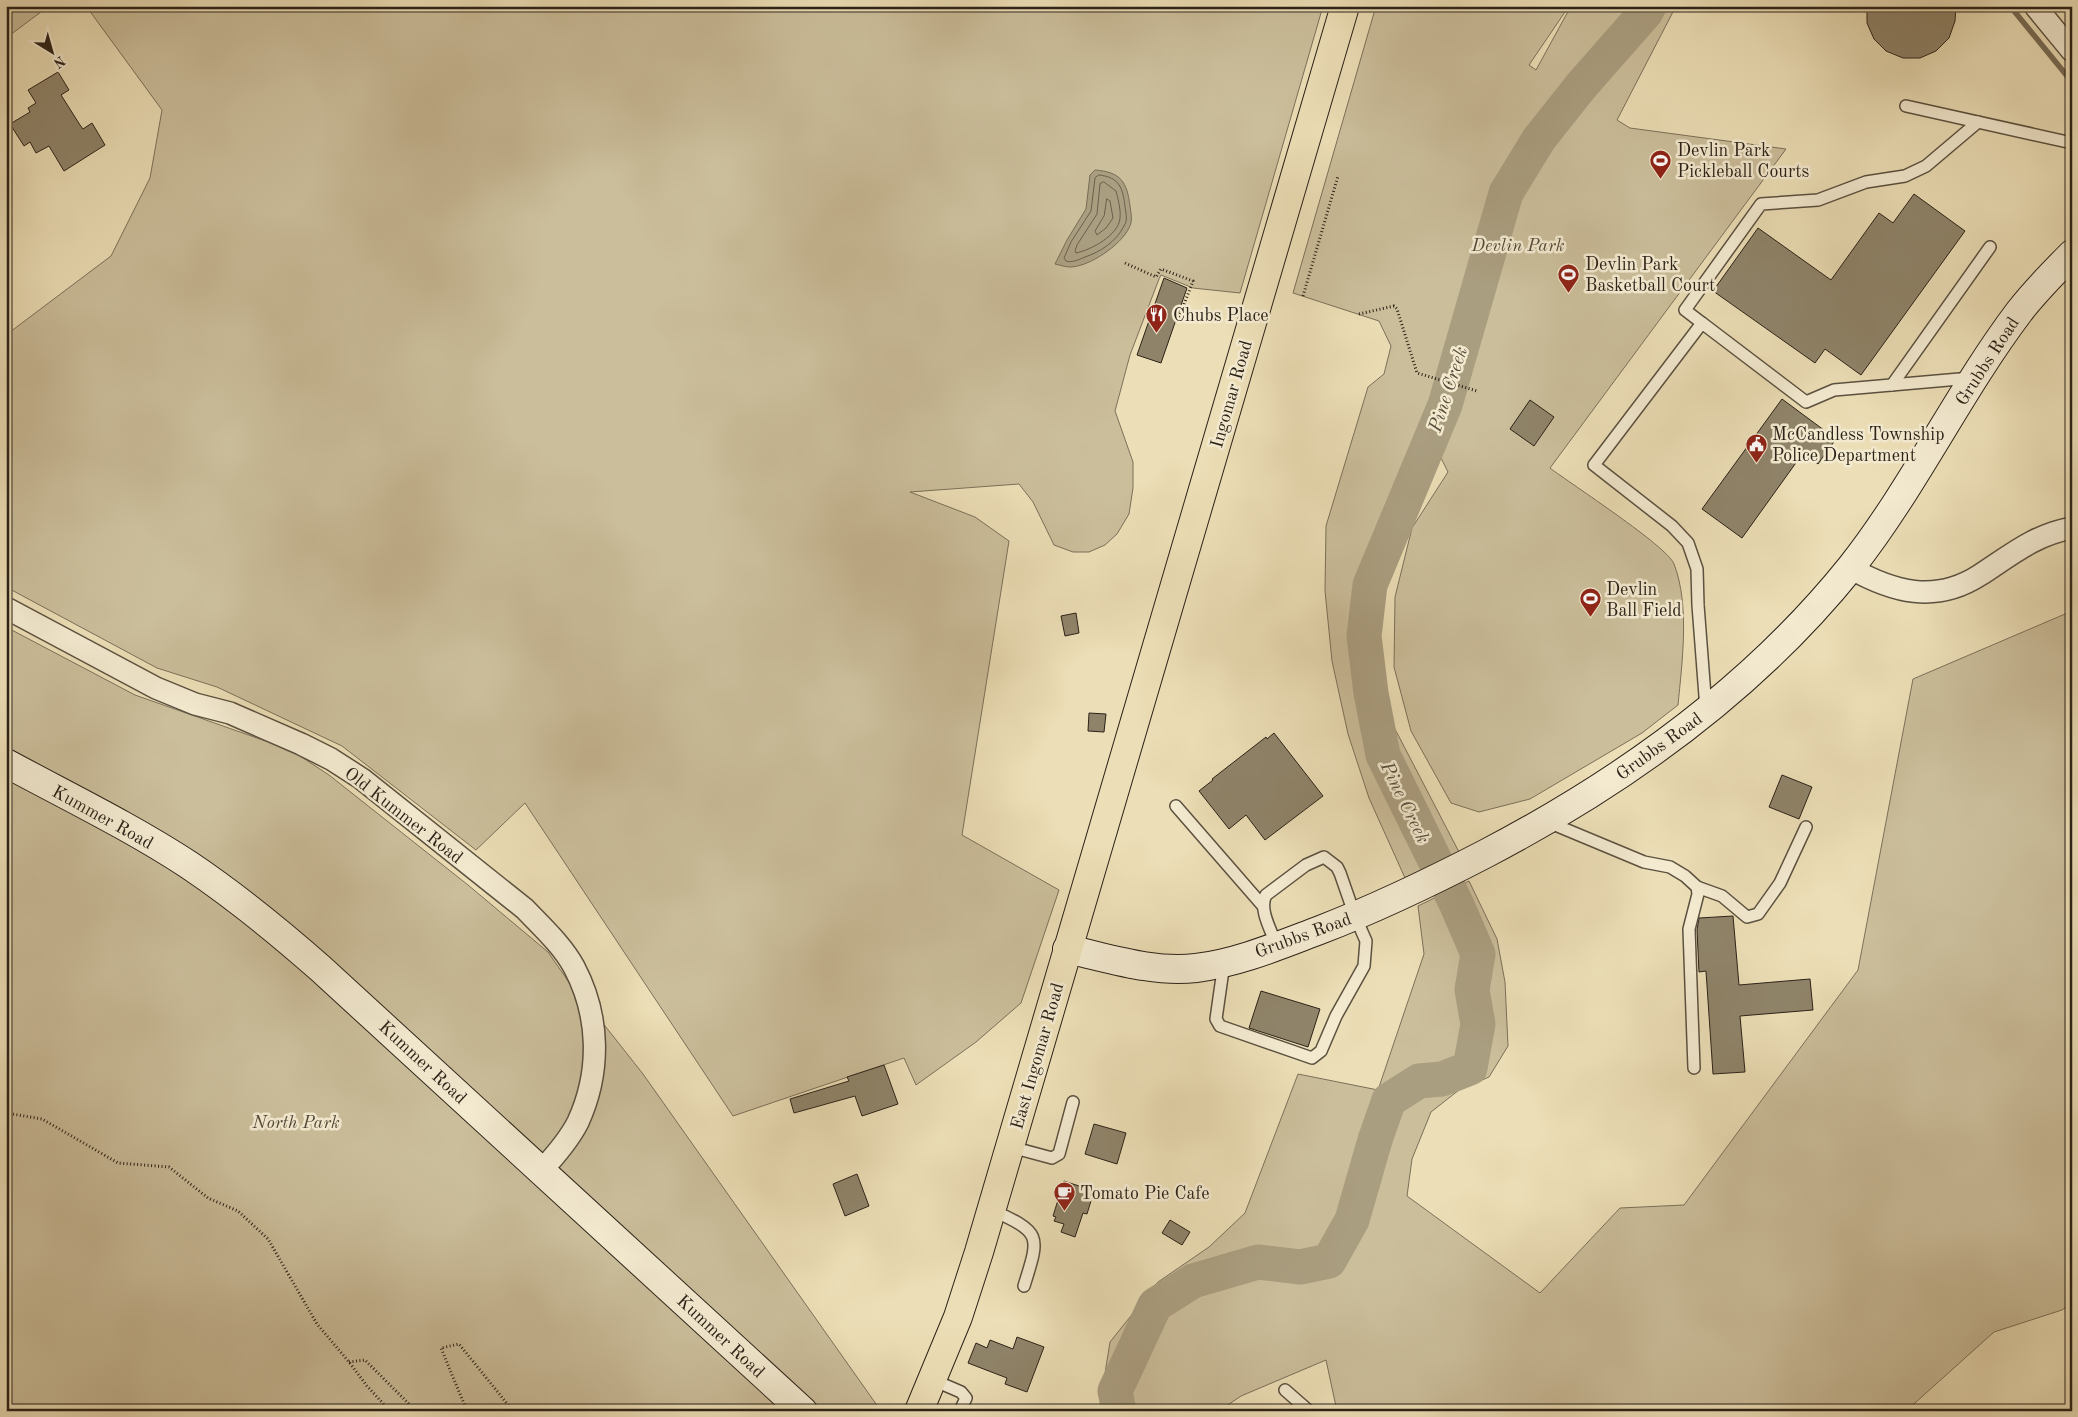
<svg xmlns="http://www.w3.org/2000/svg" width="2078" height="1417" font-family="'Old Standard TT',serif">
  <rect width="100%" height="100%" fill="#ecdeb6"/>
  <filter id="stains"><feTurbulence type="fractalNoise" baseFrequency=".004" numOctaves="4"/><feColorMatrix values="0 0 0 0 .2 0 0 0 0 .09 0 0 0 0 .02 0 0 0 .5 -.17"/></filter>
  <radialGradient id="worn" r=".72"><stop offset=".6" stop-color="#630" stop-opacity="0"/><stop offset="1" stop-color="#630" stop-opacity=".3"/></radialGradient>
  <g fill="#cbbe9b" stroke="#7b705a">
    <polygon points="6,6 49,6 6,38"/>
    <polygon points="86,6 1323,6 1240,293 1193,288 1161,275 1159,279 1130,355 1115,411 1133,462 1133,488 1129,514 1117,534 1105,545 1089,552 1073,552 1054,545 1033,502 1019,484 910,492 975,517 1009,541 962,835 1059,890 1021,1003 976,1042 916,1085 904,1058 733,1116 525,803 476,850 342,746 217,687 157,668 6,587 6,335 111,256 150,178 162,110"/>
    <path d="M 1376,6 L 1569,6 L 1529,65 L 1536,70 L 1571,6 L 1676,6 L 1617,120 L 1630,128 L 1786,149 L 1550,468 C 1571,484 1667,546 1674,564 C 1690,605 1682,663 1678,705 L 1642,733 L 1530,799 L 1479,812 L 1451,803 L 1411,731 L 1394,667 L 1395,597 L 1412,528 L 1448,472 L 1439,454 L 1384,547 L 1366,630 L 1382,704 L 1459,852 L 1405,878 L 1369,798 L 1348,734 L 1332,661 L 1325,591 L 1326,526 L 1368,387 L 1384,374 L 1391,346 L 1379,321 L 1293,293 Z"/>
    <polygon points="2072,611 2072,1303 2062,1310 1994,1332 1906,1411 1337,1411 1326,1360 1241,1396 1219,1411 1106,1411 1103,1386 1110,1342 1158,1282 1209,1247 1245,1213 1298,1074 1378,1090 1424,954 1418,906 1469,881 1497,939 1505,982 1508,1046 1489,1077 1459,1090 1431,1112 1412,1159 1407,1196 1540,1293 1620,1208 1684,1205 1858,970 1913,679"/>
    <polygon points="6,627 135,695 291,750 329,775 468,885 548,952 573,988 583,998 643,1074 881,1411 6,1411"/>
  </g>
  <path fill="#aa9e80" stroke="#776c56" d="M 1095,170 C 1121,172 1127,182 1130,206 C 1131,214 1133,221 1129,228 C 1121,245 1089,267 1070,267 C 1065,267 1060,265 1055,264 L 1067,240 L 1086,209 L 1090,175 Z"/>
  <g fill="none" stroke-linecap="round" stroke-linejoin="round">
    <g stroke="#6a604c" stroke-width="1">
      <path d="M 1099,175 C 1120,177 1123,189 1125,207 C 1126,214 1128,220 1124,226 C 1116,242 1100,252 1085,257 C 1078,260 1072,263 1066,261 L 1064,258 L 1071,242 L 1091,211 L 1095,178 Z"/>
      <path d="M 1104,182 L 1116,191 C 1118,199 1121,210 1120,218 C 1119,235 1091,250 1076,253 L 1075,251 L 1077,245 L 1097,214 L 1100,184 Z"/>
      <polygon points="1107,199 1110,201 1113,218 1106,228 1097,235 1095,231 1104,216"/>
    </g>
    <polyline stroke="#776c56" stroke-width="5.5" points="2010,6 2072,82"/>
    <polyline stroke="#aa9e80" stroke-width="35" points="1119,1411 1115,1391 1155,1305 1193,1281 1258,1262 1300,1267 1329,1261 1352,1220 1375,1140 1389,1100 1419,1081 1442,1079 1470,1068 1478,1024 1472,990 1478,954 1456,903 1383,755 1371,693 1364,636 1370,585 1445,405 1506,193 1539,139 1581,86 1646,12 1649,6"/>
  </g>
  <g fill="#8f846a" stroke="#2b2218">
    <polygon points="1867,6 1956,6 1955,21 1949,38 1936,51 1920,58 1903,58 1886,51 1874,39 1867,23"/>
    <polygon points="58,72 69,90 61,95 80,125 83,129 92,123 105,145 64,171 49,146 36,153 30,142 24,146 10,124 30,112 28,108 36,103 28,90"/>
    <polygon points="1914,194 1965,231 1861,375 1825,349 1815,363 1713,291 1758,228 1831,280 1879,213 1893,223"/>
    <polygon points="1164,278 1187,288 1161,363 1137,355"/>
    <polygon points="1782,399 1836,439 1818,464 1803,453 1742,538 1702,509"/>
    <polygon points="1530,400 1554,417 1534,446 1510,429"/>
    <polygon points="1076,613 1079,633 1065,636 1061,616"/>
    <polygon points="1089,713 1106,714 1104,732 1088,731"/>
    <polygon points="1274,733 1323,796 1265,840 1246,815 1229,829 1199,791 1213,780 1212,779 1266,737 1267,739"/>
    <polygon points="1782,775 1812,787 1799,819 1769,807"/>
    <polygon points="1733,916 1739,985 1810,979 1813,1010 1740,1016 1745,1072 1713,1074 1706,971 1699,972 1697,930 1699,918"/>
    <polygon points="1261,991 1320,1009 1308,1047 1249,1028"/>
    <polygon points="884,1065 898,1104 862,1116 855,1096 794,1113 790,1099 849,1081 847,1077"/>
    <polygon points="1094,1124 1126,1133 1117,1164 1085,1154"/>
    <polygon points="857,1174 869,1206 845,1216 833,1184"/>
    <polygon points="1064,1181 1094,1191 1087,1214 1083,1213 1075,1237 1061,1232 1064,1224 1054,1221 1056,1217 1053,1216"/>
    <polygon points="1170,1220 1190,1232 1182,1245 1162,1233"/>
    <polygon points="1017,1337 1044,1347 1027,1392 1005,1384 1007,1378 968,1363 976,1343 987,1348 990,1340 1013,1349"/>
  </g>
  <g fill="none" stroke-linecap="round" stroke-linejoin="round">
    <defs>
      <g id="lane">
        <polyline points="1906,106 2072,143"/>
        <polyline points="1702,323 1685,310 1761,204 1818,200 1866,182 1905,176 1926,166 1978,122"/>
        <polyline points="1892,385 1990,247"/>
        <polyline points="1706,709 1698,605 1697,569 1688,543 1672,526 1594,465 1702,323 1806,402 1834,390 1971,378"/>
        <polyline points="1176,806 1263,906"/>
        <polyline points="1548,822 1644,862 1670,867 1685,876 1697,887 1698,894 1689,929 1694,1068"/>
        <polyline points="1697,887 1722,896 1747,917 1758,914 1780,883 1806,827"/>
        <path d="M 1224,963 L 1216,1019 L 1220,1026 L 1312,1058 L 1321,1051 L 1336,1016 L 1364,966 L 1366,941 L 1355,916 L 1340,873 L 1337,867 L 1324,857 L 1306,865 L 1266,895 C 1258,909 1272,932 1277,946"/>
        <polyline points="1011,1147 1052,1158 1059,1154 1073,1102"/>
        <path d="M 992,1210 C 1042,1233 1040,1235 1024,1286"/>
        <polyline points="933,1380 961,1392 966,1398 960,1411"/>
        <polyline points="1285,1390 1309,1411"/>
      </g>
      <g id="street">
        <polyline points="2035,6 2072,51"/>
        <path d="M 1850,568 C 1893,592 1935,604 1980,575 C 2011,555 2034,535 2072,528"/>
        <path d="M 6,608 L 156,688 L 195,704 L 230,713 L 301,744 L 331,759 L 362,779 L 525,909 C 542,927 562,945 574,967 C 600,1016 601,1072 578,1122 C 569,1140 555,1156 541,1171"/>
      </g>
      <g id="secondary">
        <path d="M 6,763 C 67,796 131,827 189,865 C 235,896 278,931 320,968 L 803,1411"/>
        <path d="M 1067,949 C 1109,958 1152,973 1196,968 C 1238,963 1280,945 1320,930 C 1377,908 1431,882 1485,854 C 1623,782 1753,689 1851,567 C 1914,487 1958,393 2019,312 C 2035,291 2053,273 2072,254"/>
      </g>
      <polyline id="primary" points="919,1411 958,1317 979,1252 1345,6"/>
    </defs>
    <use href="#lane" stroke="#5b5140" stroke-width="14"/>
    <use href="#street" stroke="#5b5140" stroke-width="24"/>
    <use href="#secondary" stroke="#2b2218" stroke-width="30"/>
    <use href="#primary" stroke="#2b2218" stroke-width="30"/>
    <g stroke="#2b2218" stroke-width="3" stroke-dasharray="1 2.5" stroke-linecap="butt">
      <polyline points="1125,263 1156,277 1161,269 1193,281 1179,317 1187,320"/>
      <polyline points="1303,296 1338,176"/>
      <polyline points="1359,314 1394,306 1397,309 1417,373 1477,391"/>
      <polyline points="6,1113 42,1119 118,1163 169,1167 208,1198 238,1211 268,1239 317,1324 349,1362 367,1386 390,1411"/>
      <polyline points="349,1362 365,1360 416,1411"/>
      <polyline points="467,1411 441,1348 459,1344 513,1411"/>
    </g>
    <use href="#lane" stroke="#f3ead0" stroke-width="11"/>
    <use href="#street" stroke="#f3ead0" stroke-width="21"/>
    <use href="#secondary" stroke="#f3ead0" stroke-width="28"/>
    <use href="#primary" stroke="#ecdeb6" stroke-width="28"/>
  </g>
  <defs>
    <symbol id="stadium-pin" viewBox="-11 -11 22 30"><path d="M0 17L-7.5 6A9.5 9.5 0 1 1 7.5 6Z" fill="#8f2418" stroke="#f3ead0"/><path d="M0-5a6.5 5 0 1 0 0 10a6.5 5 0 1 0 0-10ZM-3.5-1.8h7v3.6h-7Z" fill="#fff"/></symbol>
    <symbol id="restaurant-pin" viewBox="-11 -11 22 30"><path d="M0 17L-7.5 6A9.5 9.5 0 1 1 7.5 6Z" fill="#8f2418" stroke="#f3ead0"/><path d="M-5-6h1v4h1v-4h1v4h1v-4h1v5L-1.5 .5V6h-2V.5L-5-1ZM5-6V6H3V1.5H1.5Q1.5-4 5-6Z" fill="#fff"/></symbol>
    <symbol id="civic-pin" viewBox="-11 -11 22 30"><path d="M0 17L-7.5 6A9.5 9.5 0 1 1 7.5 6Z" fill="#8f2418" stroke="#f3ead0"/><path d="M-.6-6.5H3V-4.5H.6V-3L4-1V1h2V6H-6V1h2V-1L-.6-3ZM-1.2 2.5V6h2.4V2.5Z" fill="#fff"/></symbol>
    <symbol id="cafe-pin" viewBox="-11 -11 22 30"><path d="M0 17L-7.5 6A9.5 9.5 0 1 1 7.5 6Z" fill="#8f2418" stroke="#f3ead0"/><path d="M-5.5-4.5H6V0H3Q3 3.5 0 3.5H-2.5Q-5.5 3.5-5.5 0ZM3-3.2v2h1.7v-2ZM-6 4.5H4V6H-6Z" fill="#fff"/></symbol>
  </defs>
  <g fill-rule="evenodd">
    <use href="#stadium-pin" x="1648" y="148" width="25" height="34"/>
    <use href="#stadium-pin" x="1556" y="262" width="25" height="34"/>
    <use href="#restaurant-pin" x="1144" y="302" width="25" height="34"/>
    <use href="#civic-pin" x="1744" y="432" width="25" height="34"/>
    <use href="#stadium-pin" x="1578" y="586" width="25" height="34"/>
    <use href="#cafe-pin" x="1052" y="1180" width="25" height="34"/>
  </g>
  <g text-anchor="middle" stroke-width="5" stroke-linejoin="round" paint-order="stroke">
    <g font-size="18" fill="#2b2218" stroke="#f3ead0" text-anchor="start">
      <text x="1677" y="156">Devlin Park<tspan x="1677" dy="21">Pickleball Courts</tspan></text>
      <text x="1585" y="270">Devlin Park<tspan x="1585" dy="21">Basketball Court</tspan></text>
      <text x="1173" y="321">Chubs Place</text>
      <text x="1772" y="440">McCandless Township<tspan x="1772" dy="21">Police Department</tspan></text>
      <text x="1606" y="595">Devlin<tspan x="1606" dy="21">Ball Field</tspan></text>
      <text x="1080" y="1199">Tomato Pie Cafe</text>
    </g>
    <g font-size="18" font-style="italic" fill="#534939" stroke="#f3ead0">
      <text x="1518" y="251">Devlin Park</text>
      <text x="296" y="1128">North Park</text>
    </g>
    <g font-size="18" fill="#2b2218" stroke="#f3ead0">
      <text transform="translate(1987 361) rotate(-57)" y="6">Grubbs Road</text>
      <text transform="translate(1231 394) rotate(-74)" y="6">Ingomar Road</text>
      <text transform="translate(1659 746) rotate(-36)" y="6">Grubbs Road</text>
      <text transform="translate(404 815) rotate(38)" y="6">Old Kummer Road</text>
      <text transform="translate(103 817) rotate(29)" y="6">Kummer Road</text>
      <text transform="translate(1303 935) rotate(-20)" y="6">Grubbs Road</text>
      <text transform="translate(1037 1056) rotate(-74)" y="6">East Ingomar Road</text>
      <text transform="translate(423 1062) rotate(43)" y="6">Kummer Road</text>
      <text transform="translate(721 1336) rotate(43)" y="6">Kummer Road</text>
    </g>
    <g font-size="19" font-style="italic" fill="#574d3c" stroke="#f3ead0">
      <text transform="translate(1447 389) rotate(-72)" y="7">Pine Creek</text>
      <text transform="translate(1406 802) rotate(64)" y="7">Pine Creek</text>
    </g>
  </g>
  <rect width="2078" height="1417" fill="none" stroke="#ecdeb6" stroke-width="25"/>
  <rect x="8" y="8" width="2063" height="1402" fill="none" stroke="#2b2218" stroke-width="2.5"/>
  <rect x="12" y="12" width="2053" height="1392" fill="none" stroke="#2b2218"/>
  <g transform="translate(52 52) rotate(143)" stroke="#f3ead0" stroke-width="4" paint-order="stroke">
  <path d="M0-4L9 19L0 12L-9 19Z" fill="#2b2218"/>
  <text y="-8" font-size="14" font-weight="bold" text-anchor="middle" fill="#2b2218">N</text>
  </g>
  <rect width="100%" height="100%" filter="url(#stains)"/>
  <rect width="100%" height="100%" fill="url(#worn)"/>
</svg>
